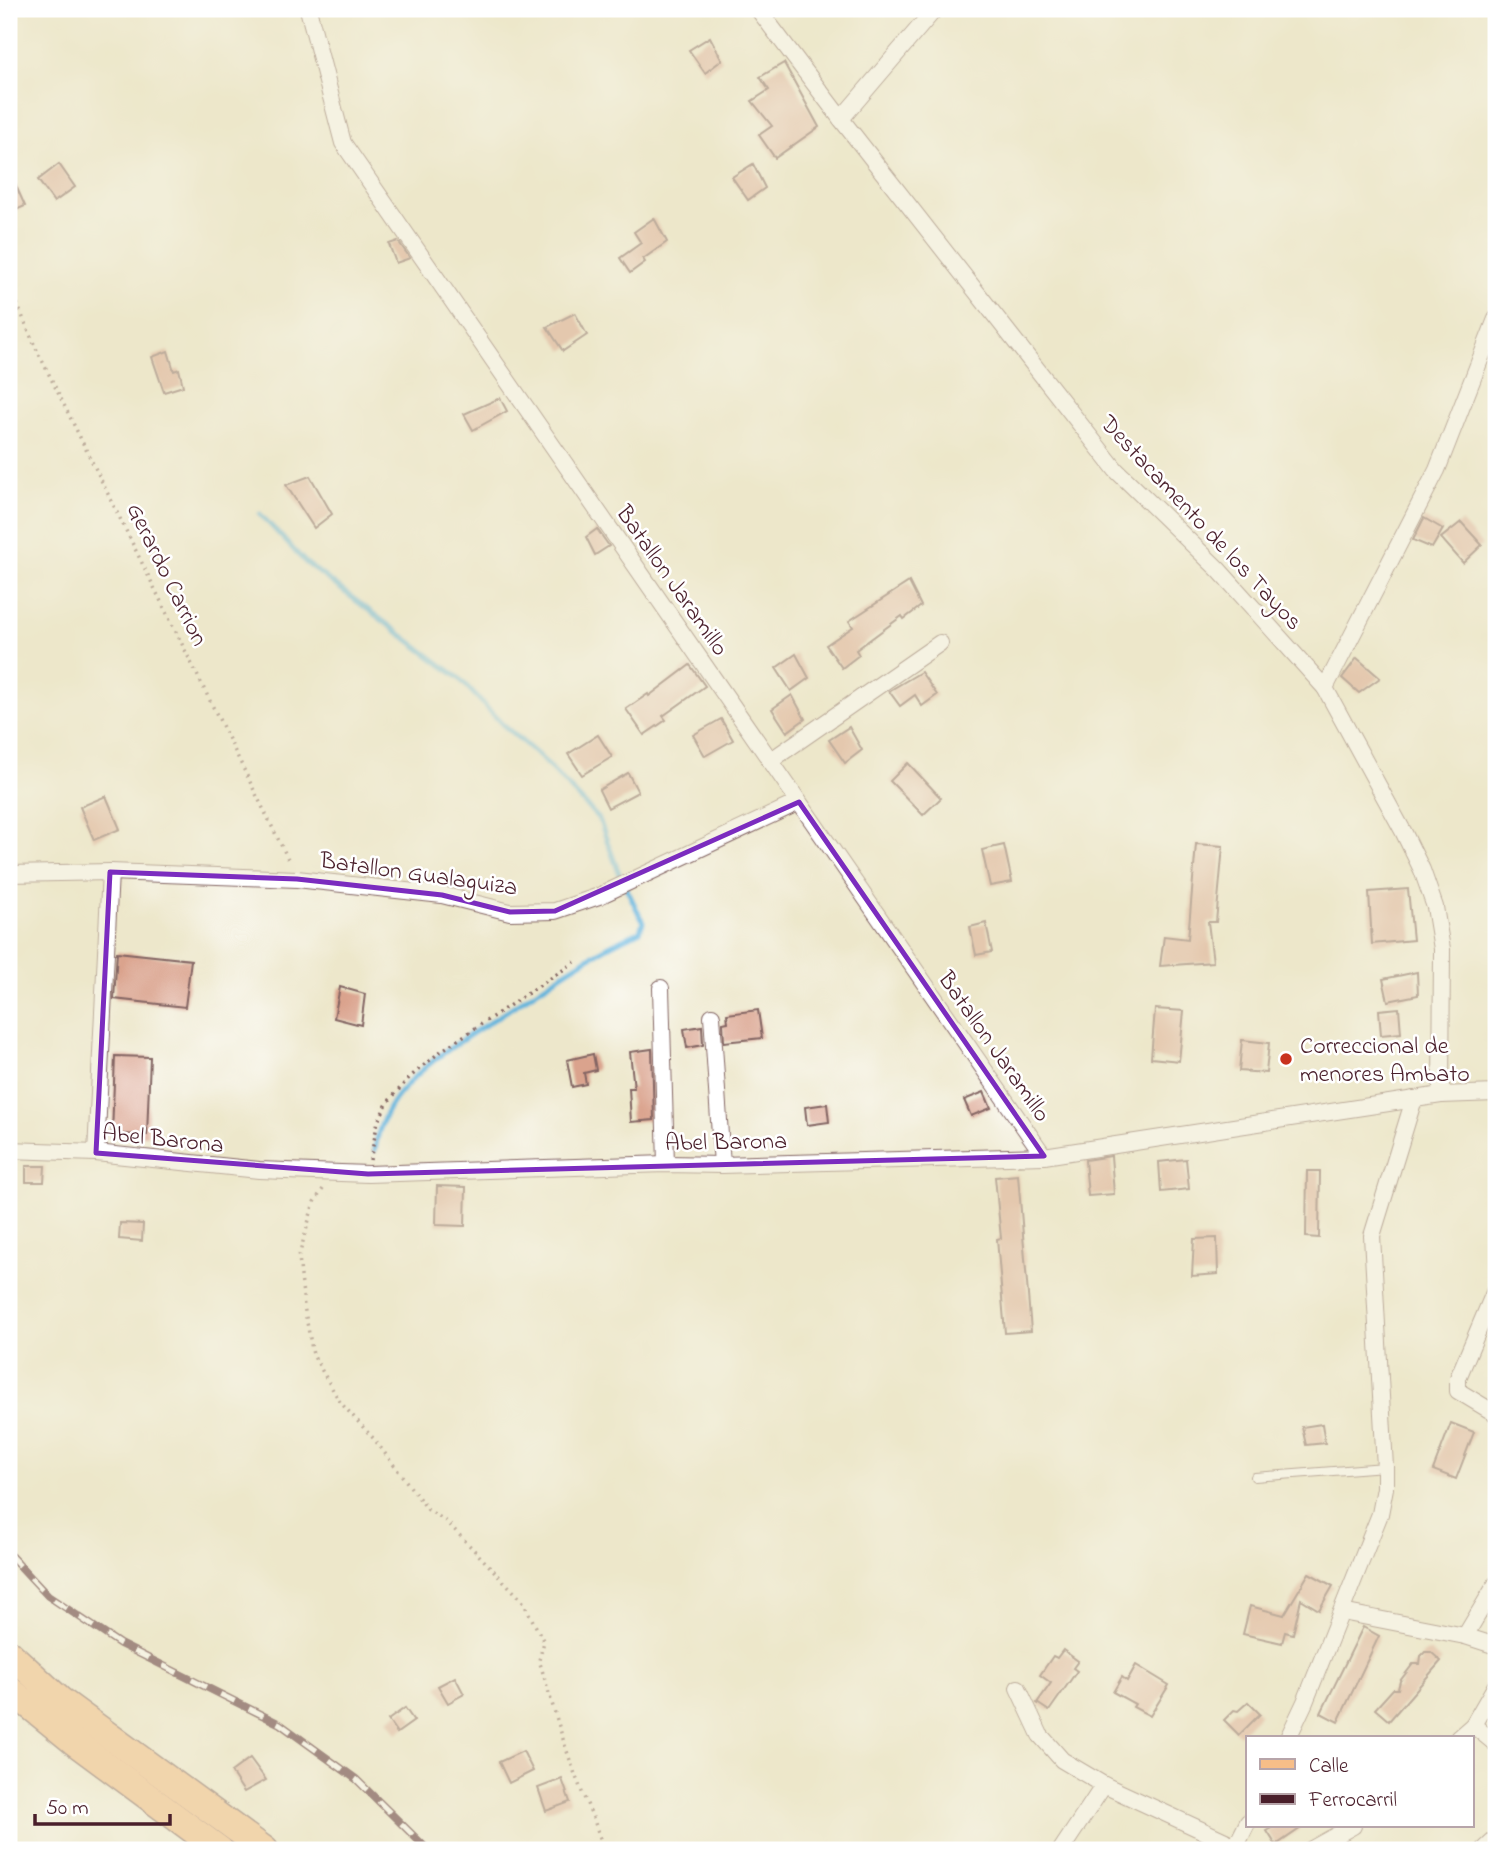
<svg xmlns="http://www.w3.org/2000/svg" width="1505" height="1859" font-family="'Indie Flower',sans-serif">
  <rect width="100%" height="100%" fill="#fff"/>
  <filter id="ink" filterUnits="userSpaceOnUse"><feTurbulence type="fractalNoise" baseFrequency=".0143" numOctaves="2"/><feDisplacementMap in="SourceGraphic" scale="14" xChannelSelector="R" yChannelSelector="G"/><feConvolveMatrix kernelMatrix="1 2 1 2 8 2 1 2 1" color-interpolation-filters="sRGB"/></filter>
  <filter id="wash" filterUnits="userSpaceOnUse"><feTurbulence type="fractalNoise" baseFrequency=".00686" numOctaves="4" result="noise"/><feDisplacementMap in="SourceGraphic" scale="28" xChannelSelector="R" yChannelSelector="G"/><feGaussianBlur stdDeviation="1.57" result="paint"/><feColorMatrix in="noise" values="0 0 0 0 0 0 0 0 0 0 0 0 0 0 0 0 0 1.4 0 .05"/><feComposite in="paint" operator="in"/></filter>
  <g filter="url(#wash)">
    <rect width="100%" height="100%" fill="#ede7cb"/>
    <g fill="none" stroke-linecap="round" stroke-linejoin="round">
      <path stroke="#61b4dc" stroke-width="5" d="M 260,514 L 306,563 L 459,678 L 502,724 L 540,757 L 599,819 L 619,873 L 643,922 L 640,931 C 590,953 547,984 502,1014 C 466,1038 425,1061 397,1096 C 384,1113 378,1129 375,1150"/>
    </g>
    <g id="blocks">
      <g fill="#daa38d">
        <polygon points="710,37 722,60 705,73 689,50"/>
        <polygon points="784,63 819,127 775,158 759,135 772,126 752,101 769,90 760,77"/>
        <polygon points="59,164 75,187 54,202 38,180"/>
        <polygon points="753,164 765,188 748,200 732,177"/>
        <polygon points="9,170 25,206 9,213"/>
        <polygon points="654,218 667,242 643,259 645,262 630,273 620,258 641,243 634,232"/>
        <polygon points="398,241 410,258 396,263 389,244"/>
        <polygon points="575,313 587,335 563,351 547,327"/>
        <polygon points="168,351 174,371 179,369 183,386 164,392 152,357"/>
        <polygon points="500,398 507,411 473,430 464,414"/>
        <polygon points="310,476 332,514 314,528 286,485"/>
        <polygon points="1424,518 1443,529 1432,548 1413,540"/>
        <polygon points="1461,522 1482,545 1463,563 1441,538"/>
        <polygon points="597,529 609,546 595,555 586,537"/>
        <polygon points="909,582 921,606 904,619 902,616 856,650 859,655 842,668 826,645 853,627 849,621"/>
        <polygon points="796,654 809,678 791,691 776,668"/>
        <polygon points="1357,658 1380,678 1359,693 1342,678"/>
        <polygon points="690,665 705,686 663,716 666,720 644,735 626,709 648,694 649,696"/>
        <polygon points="921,672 937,695 922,706 915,695 900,706 889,691"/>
        <polygon points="792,695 805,719 787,732 772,709"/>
        <polygon points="721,719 733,740 705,756 693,735"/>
        <polygon points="849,727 862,750 845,763 829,740"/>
        <polygon points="598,735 612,757 582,775 568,754"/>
        <polygon points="908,763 941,798 923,815 890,781"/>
        <polygon points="628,773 638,792 608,808 599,790"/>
        <polygon points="106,796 120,829 94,840 80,807"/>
        <polygon points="1196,844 1223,846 1216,922 1208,922 1213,962 1160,966 1164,936 1188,939"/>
        <polygon points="1004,845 1012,882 990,886 982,850"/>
        <polygon points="1408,889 1413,940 1372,944 1369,892"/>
        <polygon points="986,923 992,952 976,955 970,927"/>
        <polygon points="117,952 191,960 185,1007 114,999"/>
        <polygon points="1417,972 1418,995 1388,1001 1383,979"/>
        <polygon points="340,987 365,994 361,1025 334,1018"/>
        <polygon points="1399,1008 1401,1033 1381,1035 1379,1010"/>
        <polygon points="1155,1009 1184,1011 1179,1061 1151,1058"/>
        <polygon points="758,1010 762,1038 724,1042 723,1023 728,1022 727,1014"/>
        <polygon points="702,1026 703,1045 687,1048 684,1029"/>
        <polygon points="1242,1040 1269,1043 1266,1073 1239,1071"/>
        <polygon points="652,1049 654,1120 631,1122 629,1088 634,1088 630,1052"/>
        <polygon points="593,1054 596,1070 584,1073 586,1084 572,1087 567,1060"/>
        <polygon points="115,1056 150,1057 147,1135 112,1134"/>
        <polygon points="984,1092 991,1108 971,1116 964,1100"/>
        <polygon points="827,1104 829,1122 807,1125 805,1107"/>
        <polygon points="1111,1156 1114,1194 1088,1196 1085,1160"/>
        <polygon points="1186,1159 1189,1189 1161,1192 1159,1162"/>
        <polygon points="26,1166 45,1166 44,1182 26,1182"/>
        <polygon points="1307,1171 1320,1171 1319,1238 1306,1237"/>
        <polygon points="1018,1175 1031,1331 1005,1333 997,1239 1001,1238 995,1177"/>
        <polygon points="437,1186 466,1187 465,1226 436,1225"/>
        <polygon points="120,1223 143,1224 142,1241 119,1239"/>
        <polygon points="1217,1238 1218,1274 1192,1276 1194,1239"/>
        <polygon points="1451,1423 1474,1432 1456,1479 1433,1470"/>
        <polygon points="1322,1424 1325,1443 1306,1445 1302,1427"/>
        <polygon points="1309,1573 1333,1586 1319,1610 1301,1599 1293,1634 1285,1632 1282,1643 1243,1634 1250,1606 1284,1615"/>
        <polygon points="1363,1627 1379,1636 1338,1722 1321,1713"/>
        <polygon points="1063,1650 1078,1661 1073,1668 1077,1671 1049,1711 1037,1703 1051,1683 1040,1675 1053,1656 1057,1658"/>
        <polygon points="1425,1652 1431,1652 1441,1661 1389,1721 1375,1709 1393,1689 1398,1689 1400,1681 1413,1664 1420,1664 1421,1656"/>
        <polygon points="1136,1665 1169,1685 1150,1716 1133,1707 1135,1704 1113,1692 1122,1677 1127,1681"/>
        <polygon points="455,1677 464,1694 448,1703 438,1686"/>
        <polygon points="1248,1702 1260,1714 1239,1735 1224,1720 1234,1710 1238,1711"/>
        <polygon points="405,1708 414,1721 397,1733 388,1720"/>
        <polygon points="523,1751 533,1771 509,1783 499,1762"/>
        <polygon points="250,1758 266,1780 244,1792 231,1772"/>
        <polygon points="562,1779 570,1802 546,1811 538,1788"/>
        <polygon points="1276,1826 1304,1826 1276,1845 1267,1831"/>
      </g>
    </g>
  </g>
  <g filter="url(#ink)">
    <use href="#blocks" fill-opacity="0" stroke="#836563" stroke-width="2"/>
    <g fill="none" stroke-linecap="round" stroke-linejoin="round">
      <defs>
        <polyline id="service" points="1255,1477 1385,1467"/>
        <g id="minor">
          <polyline points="308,9 343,143 1044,1156"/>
          <polyline points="758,9 841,119 1116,470 1219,570 1325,688 1403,831 1422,870 1435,907 1442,949 1441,1095"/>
          <polyline points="841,119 935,9"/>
          <polyline points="1325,688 1437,470 1496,319"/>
          <polyline points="770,761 940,643"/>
          <polyline points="9,874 110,872 297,879 442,895 510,912 555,911 599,896 799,802"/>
          <polyline points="661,988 666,1164"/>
          <polyline points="712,1016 722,1165"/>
          <polyline points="9,1150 96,1153 259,1170 368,1174 666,1164 722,1165 1044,1156 1441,1095 1496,1093"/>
          <polyline points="96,1153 110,872"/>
          <polyline points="1496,1288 1458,1378 1458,1391 1496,1414"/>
          <polyline points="1342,1612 1465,1636 1496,1646"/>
          <polyline points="1465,1636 1496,1584"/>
          <polyline points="1018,1688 1040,1735 1062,1760 1104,1785 1236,1846"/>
          <polyline points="1473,1725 1496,1744"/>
          <polyline points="1288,1738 1305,1702 1380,1514 1385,1488 1385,1467 1372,1236 1414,1099"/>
          <polyline points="1458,1738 1473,1725 1496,1685"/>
          <polyline points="1061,1850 1104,1785"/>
          <polyline points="1238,1850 1236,1846 1248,1822"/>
          <polyline points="1310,1850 1353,1826"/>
          <polyline points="1484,1850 1496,1839"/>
        </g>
        <g id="primary">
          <polyline points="9,1653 60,1700 265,1850"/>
          <polyline points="9,1689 73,1741 220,1850"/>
        </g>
      </defs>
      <use href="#service" stroke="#836563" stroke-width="10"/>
      <use href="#minor" stroke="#836563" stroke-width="18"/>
      <use href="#primary" stroke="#836563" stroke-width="29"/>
      <g stroke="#836563" stroke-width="3.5" stroke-dasharray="2 5" stroke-linecap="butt">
        <polyline points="9,284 34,344 289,861"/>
        <polyline points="370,1160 378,1121 388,1102 410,1077 441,1051 575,962"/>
        <path d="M 323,1189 L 314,1202 L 299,1256 L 304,1306 L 313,1355 L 340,1402 L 374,1439 L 428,1510 L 446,1521 L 522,1600 L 544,1642 L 539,1660 C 555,1712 569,1766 592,1815 C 597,1827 599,1839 606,1850"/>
      </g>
      <use href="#service" stroke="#fff" stroke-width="8"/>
      <use href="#minor" stroke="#fff" stroke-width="16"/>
      <use href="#primary" stroke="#f7be88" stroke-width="26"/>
      <defs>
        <polyline id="rail" points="9,1554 48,1596 120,1644 280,1724 356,1779 428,1850"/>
      </defs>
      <use href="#rail" stroke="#4a1f2b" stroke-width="8"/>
      <use href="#rail" stroke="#fff" stroke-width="5" stroke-dasharray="16" stroke-linecap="butt"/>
    </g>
  </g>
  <path d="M0 0H1505V1859H0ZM 799,802 L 1044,1156 L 368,1174 L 96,1153 L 110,872 L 297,879 L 442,895 L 510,912 L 555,911 Z" fill="#ede7cb" fill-opacity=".55" fill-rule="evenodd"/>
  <path fill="none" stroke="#7b2cbf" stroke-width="5" stroke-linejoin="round" d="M 799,802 L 1044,1156 L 368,1174 L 96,1153 L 110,872 L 297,879 L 442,895 L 510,912 L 555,911 Z"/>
  <circle fill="#c8321e" stroke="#fff" stroke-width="2.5" cx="1286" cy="1059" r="7"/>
  <g text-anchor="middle" stroke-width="5" stroke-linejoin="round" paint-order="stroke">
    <g font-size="24" fill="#4a1f2b" stroke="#fff">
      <text transform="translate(1202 522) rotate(47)" y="8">Destacamento de los Tayos</text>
      <text transform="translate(168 574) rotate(64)" y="8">Gerardo Carrion</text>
      <text transform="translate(673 580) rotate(55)" y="8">Batallon Jaramillo</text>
      <text transform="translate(419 873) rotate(8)" y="8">Batallon Gualaguiza</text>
      <text transform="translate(995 1046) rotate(55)" y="8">Batallon Jaramillo</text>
      <text transform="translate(163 1138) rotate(6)" y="8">Abel Barona</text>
      <text transform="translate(726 1141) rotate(-1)" y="8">Abel Barona</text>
    </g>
    <g font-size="24" fill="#4a1f2b" stroke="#fff" text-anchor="start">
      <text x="1300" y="1053">Correccional de<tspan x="1300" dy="28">menores Ambato</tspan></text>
    </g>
  </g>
  <rect width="1505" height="1859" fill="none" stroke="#fff" stroke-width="35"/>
  <rect x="1246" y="1736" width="228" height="91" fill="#ffffff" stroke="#b7a5aa" stroke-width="2"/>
  <rect x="1260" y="1759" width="35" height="10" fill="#f7be88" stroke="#b7a5aa" stroke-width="2"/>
  <text x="1309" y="1772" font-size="21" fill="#4a1f2b">Calle</text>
  <rect x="1260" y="1794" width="35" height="10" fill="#4a1f2b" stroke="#b7a5aa" stroke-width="2"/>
  <text x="1309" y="1806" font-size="21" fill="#4a1f2b">Ferrocarril</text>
  <path d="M35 1814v10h135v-10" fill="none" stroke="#4a1f2b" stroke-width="3.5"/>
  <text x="46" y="1814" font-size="21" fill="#4a1f2b" stroke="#ffffff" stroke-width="5" paint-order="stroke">50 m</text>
</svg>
